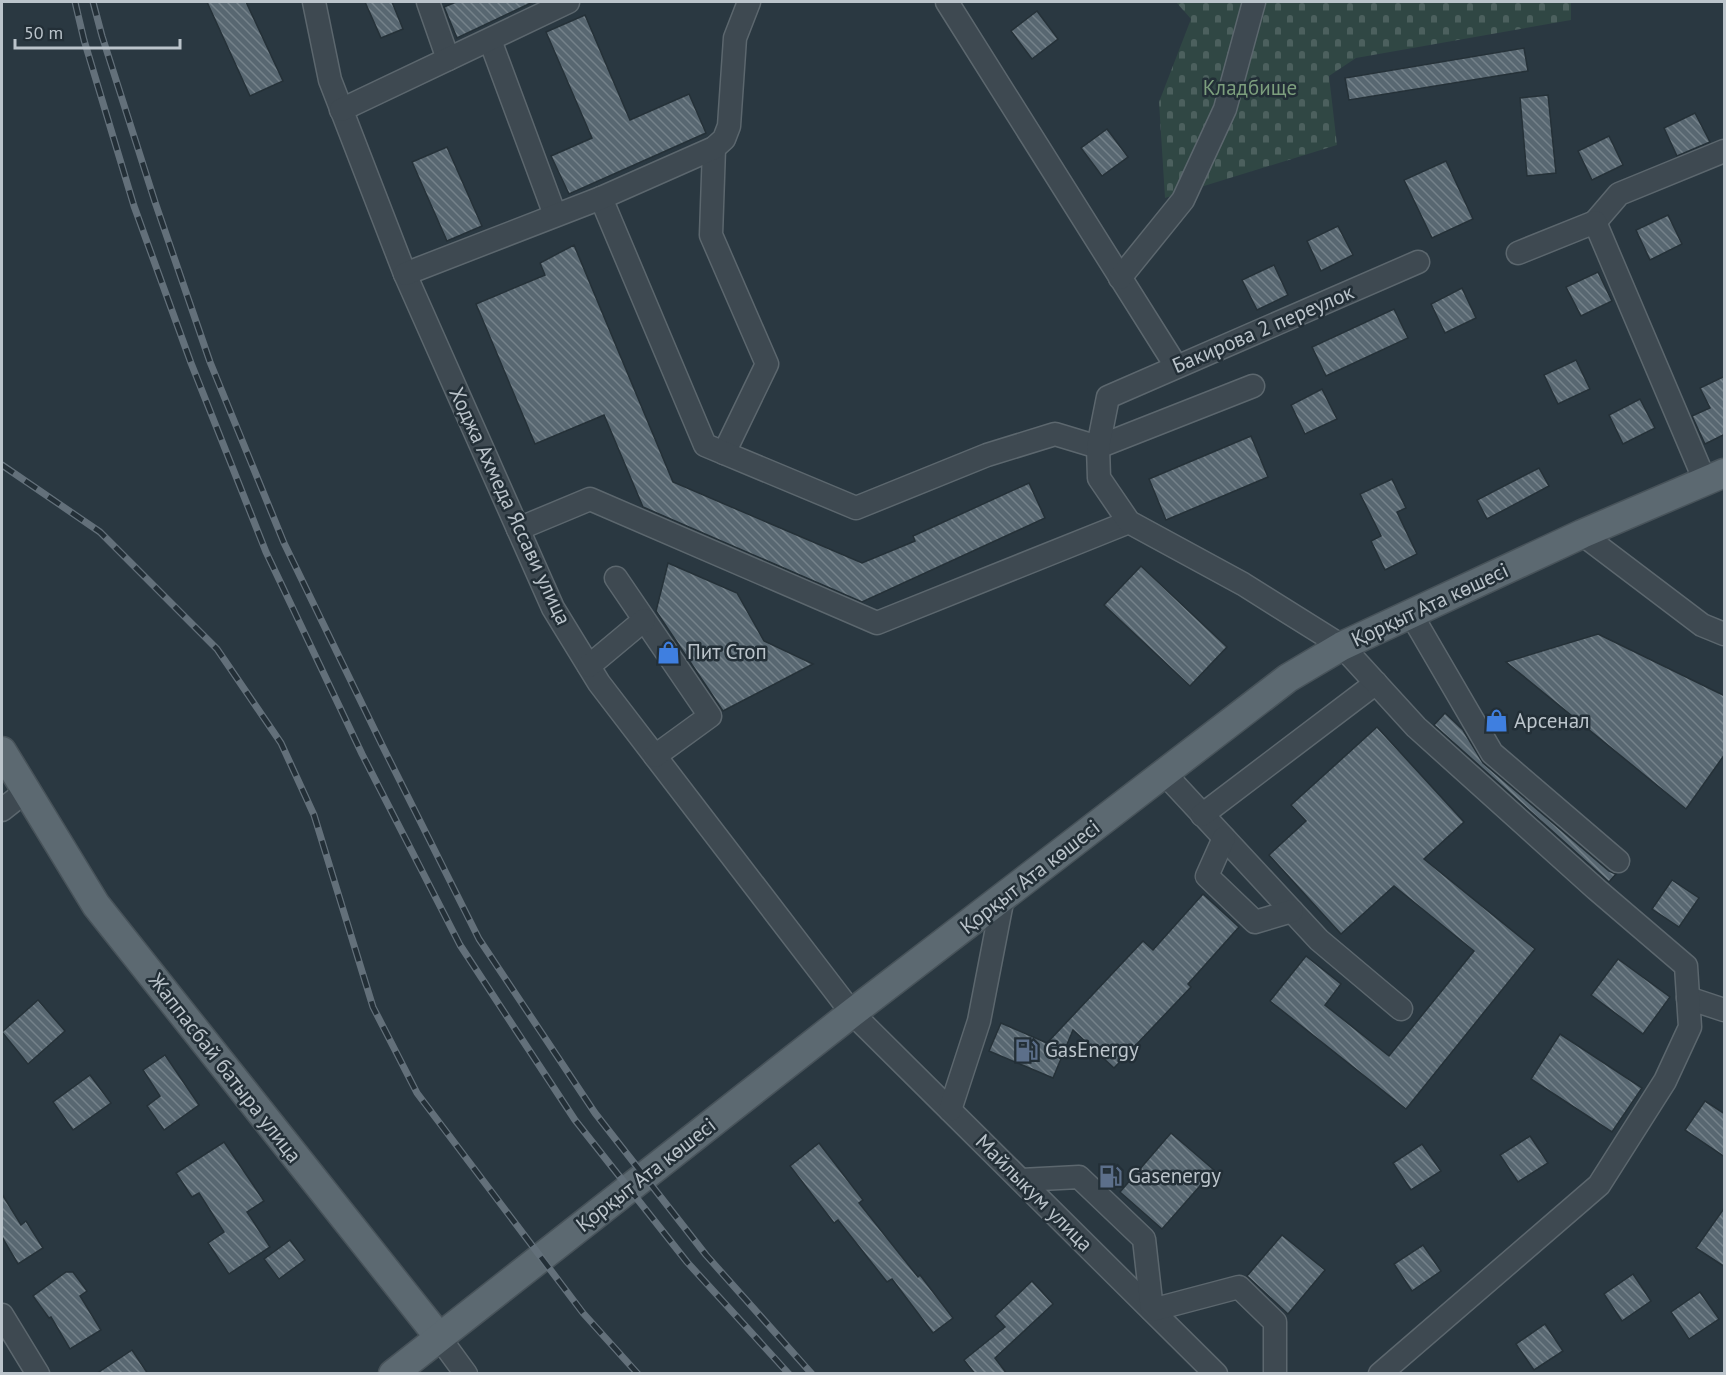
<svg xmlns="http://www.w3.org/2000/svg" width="1726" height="1375" font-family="'PT Sans',sans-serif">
  <defs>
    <pattern id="cemetery-stones" width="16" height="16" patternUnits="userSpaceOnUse" patternTransform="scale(1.5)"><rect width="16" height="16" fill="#304744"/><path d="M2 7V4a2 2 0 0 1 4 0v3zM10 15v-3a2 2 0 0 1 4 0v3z" fill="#4c605e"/></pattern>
    <pattern id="building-back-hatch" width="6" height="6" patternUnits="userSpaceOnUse" patternTransform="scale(1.5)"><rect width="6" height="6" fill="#586771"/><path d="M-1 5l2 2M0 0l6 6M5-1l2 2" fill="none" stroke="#75828a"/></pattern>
  </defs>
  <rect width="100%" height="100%" fill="#2a3841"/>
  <polygon fill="url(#cemetery-stones)" points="1176,2 1571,2 1571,20 1356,58 1329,76 1337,145 1165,198 1159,102 1191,19"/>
  <g fill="url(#building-back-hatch)" stroke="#253138" stroke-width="1.5">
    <polygon points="207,2 246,2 283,81 250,96"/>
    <polygon points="365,2 392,2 403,29 381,38"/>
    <polygon points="456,2 533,2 457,38 444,7"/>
    <polygon points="1037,11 1058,39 1032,59 1011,31"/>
    <polygon points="585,15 630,120 689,94 706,133 569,194 551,156 592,138 546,32"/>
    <polygon points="1524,48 1528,71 1349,100 1345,78"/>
    <polygon points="1548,95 1556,173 1527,176 1520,98"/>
    <polygon points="1695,113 1710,142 1677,156 1664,128"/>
    <polygon points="1107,129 1128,157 1102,176 1081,148"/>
    <polygon points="1609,136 1623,165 1592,180 1578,151"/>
    <polygon points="447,147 482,226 447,241 412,162"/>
    <polygon points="1446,161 1473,219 1432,238 1404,180"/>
    <polygon points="1668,215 1682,244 1650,260 1636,230"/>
    <polygon points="1338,226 1353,255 1321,271 1307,241"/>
    <polygon points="574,245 673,482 862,563 915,541 913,536 1029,483 1045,518 862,602 643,507 604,415 535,444 476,304 545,275 540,263"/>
    <polygon points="1274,265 1288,295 1257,310 1242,280"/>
    <polygon points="1598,272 1612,301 1581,316 1566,287"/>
    <polygon points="1462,288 1476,318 1445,333 1431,304"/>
    <polygon points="1394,309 1408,338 1326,376 1312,347"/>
    <polygon points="1576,360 1590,389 1558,404 1544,375"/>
    <polygon points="1725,376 1725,439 1723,435 1705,444 1692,416 1710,408 1700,388"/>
    <polygon points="1322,389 1337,419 1305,434 1291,405"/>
    <polygon points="1640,399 1655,428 1623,444 1609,415"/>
    <polygon points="1251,436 1268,477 1166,520 1149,479"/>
    <polygon points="1539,468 1549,486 1487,519 1477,500"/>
    <polygon points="1392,479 1406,508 1397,512 1417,554 1385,570 1371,541 1381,536 1360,494"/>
    <polygon points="668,563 737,593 764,641 813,664 723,711 656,611"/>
    <polygon points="1141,566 1227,647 1190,686 1104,605"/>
    <polygon points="1598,634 1725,696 1725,754 1686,809 1506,662"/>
    <polygon points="1445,713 1463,730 1483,763 1609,871 1616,874 1609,882 1434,725"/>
    <polygon points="1377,727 1464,822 1424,859 1535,949 1406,1109 1270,1001 1306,956 1341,984 1325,1005 1389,1056 1474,951 1394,886 1341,934 1269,855 1306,821 1291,805"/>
    <polygon points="1672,880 1699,898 1679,927 1652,909"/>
    <polygon points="1203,894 1239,927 1188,984 1191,987 1114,1068 1073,1030 1053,1078 989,1051 1001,1023 1047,1043 1143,941 1153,950"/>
    <polygon points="1618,959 1670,997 1643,1034 1591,995"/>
    <polygon points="38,1000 65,1031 28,1064 2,1032"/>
    <polygon points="1560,1034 1642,1088 1612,1132 1531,1079"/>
    <polygon points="165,1055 199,1105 164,1130 147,1106 160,1096 143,1070"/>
    <polygon points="90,1075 111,1103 73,1130 53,1102"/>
    <polygon points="1705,1101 1725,1114 1725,1157 1685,1130"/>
    <polygon points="1171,1133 1214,1170 1162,1229 1120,1192"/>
    <polygon points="1530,1136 1548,1163 1518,1182 1500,1155"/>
    <polygon points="224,1142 264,1201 247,1212 270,1247 229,1274 208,1243 224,1232 199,1193 192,1197 176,1173"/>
    <polygon points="819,1143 863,1200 859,1203 918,1277 920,1275 953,1318 933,1333 892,1279 887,1282 838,1220 834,1223 790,1166"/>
    <polygon points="1422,1144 1441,1171 1411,1190 1393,1163"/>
    <polygon points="2,1194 21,1225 26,1221 43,1248 18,1264 2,1237"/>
    <polygon points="1725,1207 1725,1267 1696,1248"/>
    <polygon points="1282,1235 1325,1270 1288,1314 1247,1276"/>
    <polygon points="290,1240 305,1260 279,1279 264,1259"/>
    <polygon points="1423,1245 1441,1271 1412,1291 1394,1264"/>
    <polygon points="66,1272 73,1272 87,1291 80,1296 101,1330 70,1349 51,1317 49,1318 33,1296"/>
    <polygon points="1633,1274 1651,1301 1622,1321 1604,1294"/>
    <polygon points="1032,1281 1053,1304 995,1358 1007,1374 975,1374 964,1360 1005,1327 995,1316"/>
    <polygon points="1700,1292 1719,1319 1689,1339 1671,1312"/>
    <polygon points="1545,1324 1563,1351 1534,1370 1516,1344"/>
    <polygon points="132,1350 148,1374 96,1374"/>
  </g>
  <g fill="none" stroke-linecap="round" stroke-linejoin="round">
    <defs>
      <g id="minor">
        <polyline points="314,2 330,80 405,274 553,608 599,683 852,1013 1216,1374"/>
        <polyline points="428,2 448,59"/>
        <polyline points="947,2 1176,366"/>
        <polyline points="490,40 555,215"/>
        <polyline points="341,110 568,2"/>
        <polyline points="714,148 711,235 767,364 724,453"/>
        <polyline points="601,198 705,445 856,508 987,455 1055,434 1098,447 1253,386"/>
        <polyline points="1595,222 1619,194 1724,151"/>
        <polyline points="1518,253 1595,222 1705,481"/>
        <polyline points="405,274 601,198 714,148 724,139 729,126 735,38 749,2"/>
        <polyline points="1120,278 1183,200 1225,109 1254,2"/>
        <polyline points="518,529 590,499 877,623 1129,522"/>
        <polyline points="1582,534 1702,625 1724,634"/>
        <polyline points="616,578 710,716 655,756"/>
        <polyline points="1411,614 1492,753 1618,861"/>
        <polyline points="589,666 644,620"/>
        <polyline points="1164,773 1319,940 1401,1009"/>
        <polyline points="2,810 26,791"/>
        <polyline points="1202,815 1376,683"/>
        <polyline points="1224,838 1207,876 1255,922 1292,911"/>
        <polyline points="1688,998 1724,1010"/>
        <polyline points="950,1110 979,1021 1003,897"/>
        <polyline points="1021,1180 1079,1177 1144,1239 1152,1310 1239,1287 1275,1322 1275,1374"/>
        <polyline points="2,1315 38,1374"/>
        <polyline points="439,1337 466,1374"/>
        <polyline points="1380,1374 1599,1185 1665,1081 1690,1027 1686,966 1596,889 1416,727 1342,646 1243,584 1129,522 1099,478 1098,447 1108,397 1418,262"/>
      </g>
      <g id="major">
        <polyline points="2,751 96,905 439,1337"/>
        <polyline points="393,1374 852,1013 1288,678 1342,646 1582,534 1724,473"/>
      </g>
    </defs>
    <use href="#minor" stroke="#5c676e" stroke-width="25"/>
    <use href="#major" stroke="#48535a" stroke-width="31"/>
    <use href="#minor" stroke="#3e4951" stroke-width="22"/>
    <use href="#major" stroke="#5c6971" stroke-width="28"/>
    <defs>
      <g id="rail">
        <polyline points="75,2 84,40 134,206 191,363 266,552 362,754 460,945 575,1120 687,1262 789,1374"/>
        <polyline points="93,2 102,36 155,202 210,362 284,543 381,743 479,939 595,1113 706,1255 812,1374"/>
        <polyline points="2,465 100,532 217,649 281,743 314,815 373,1007 417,1093 583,1313 638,1374"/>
      </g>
    </defs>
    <use href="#rail" stroke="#63707a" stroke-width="7"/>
    <use href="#rail" stroke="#232f37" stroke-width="4.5" stroke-dasharray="14" stroke-linecap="butt"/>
  </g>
  <defs>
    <symbol id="shop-bare" viewBox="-9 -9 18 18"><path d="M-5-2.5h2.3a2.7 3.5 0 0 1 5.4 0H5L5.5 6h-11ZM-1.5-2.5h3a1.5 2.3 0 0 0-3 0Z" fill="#3f7fe0" stroke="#232f37" stroke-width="2.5" paint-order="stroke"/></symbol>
    <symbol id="fuel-bare" viewBox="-9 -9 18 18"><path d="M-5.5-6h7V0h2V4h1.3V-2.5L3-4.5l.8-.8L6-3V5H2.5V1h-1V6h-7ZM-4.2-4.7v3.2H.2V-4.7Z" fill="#5c6f8a" stroke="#232f37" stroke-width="2.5" paint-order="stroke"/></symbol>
  </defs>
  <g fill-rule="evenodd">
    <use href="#shop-bare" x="652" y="636" width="33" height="33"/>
    <use href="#shop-bare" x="1480" y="704" width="33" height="33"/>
    <use href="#fuel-bare" x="1010" y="1034" width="33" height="33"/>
    <use href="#fuel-bare" x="1094" y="1160" width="33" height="33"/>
  </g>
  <g text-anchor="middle" stroke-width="5" stroke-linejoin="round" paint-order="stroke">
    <g font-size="21" fill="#7c9e7d" stroke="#232f37">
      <text x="1250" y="95">Кладбище</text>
    </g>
    <g font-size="21" fill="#bbc4cb" stroke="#232f37">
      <text transform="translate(1263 329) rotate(-23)" y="7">Бакирова 2 переулок</text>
      <text transform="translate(510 506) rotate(65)" y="7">Ходжа Ахмеда Яссави улица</text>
      <text transform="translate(1430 605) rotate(-25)" y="7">Қорқыт Ата көшесі</text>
      <text transform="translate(1030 877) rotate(-38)" y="7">Қорқыт Ата көшесі</text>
      <text transform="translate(225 1068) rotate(52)" y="7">Жаппасбай батыра улица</text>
      <text transform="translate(646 1175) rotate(-38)" y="7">Қорқыт Ата көшесі</text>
      <text transform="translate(1034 1193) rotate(45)" y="7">Майлыкум улица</text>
    </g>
    <g font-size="21" fill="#bbc4cb" stroke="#232f37" text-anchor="start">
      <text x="687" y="659">Пит Стоп</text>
      <text x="1514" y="728">Арсенал</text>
      <text x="1045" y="1057">GasEnergy</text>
      <text x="1128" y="1183">Gasenergy</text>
    </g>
  </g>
  <rect width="1726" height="1375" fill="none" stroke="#bbc4cb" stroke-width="6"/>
  <path d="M15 39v9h165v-9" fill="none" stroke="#bbc4cb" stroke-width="3"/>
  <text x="24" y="39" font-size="18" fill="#bbc4cb" stroke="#232f37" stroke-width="4.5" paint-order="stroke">50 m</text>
</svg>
